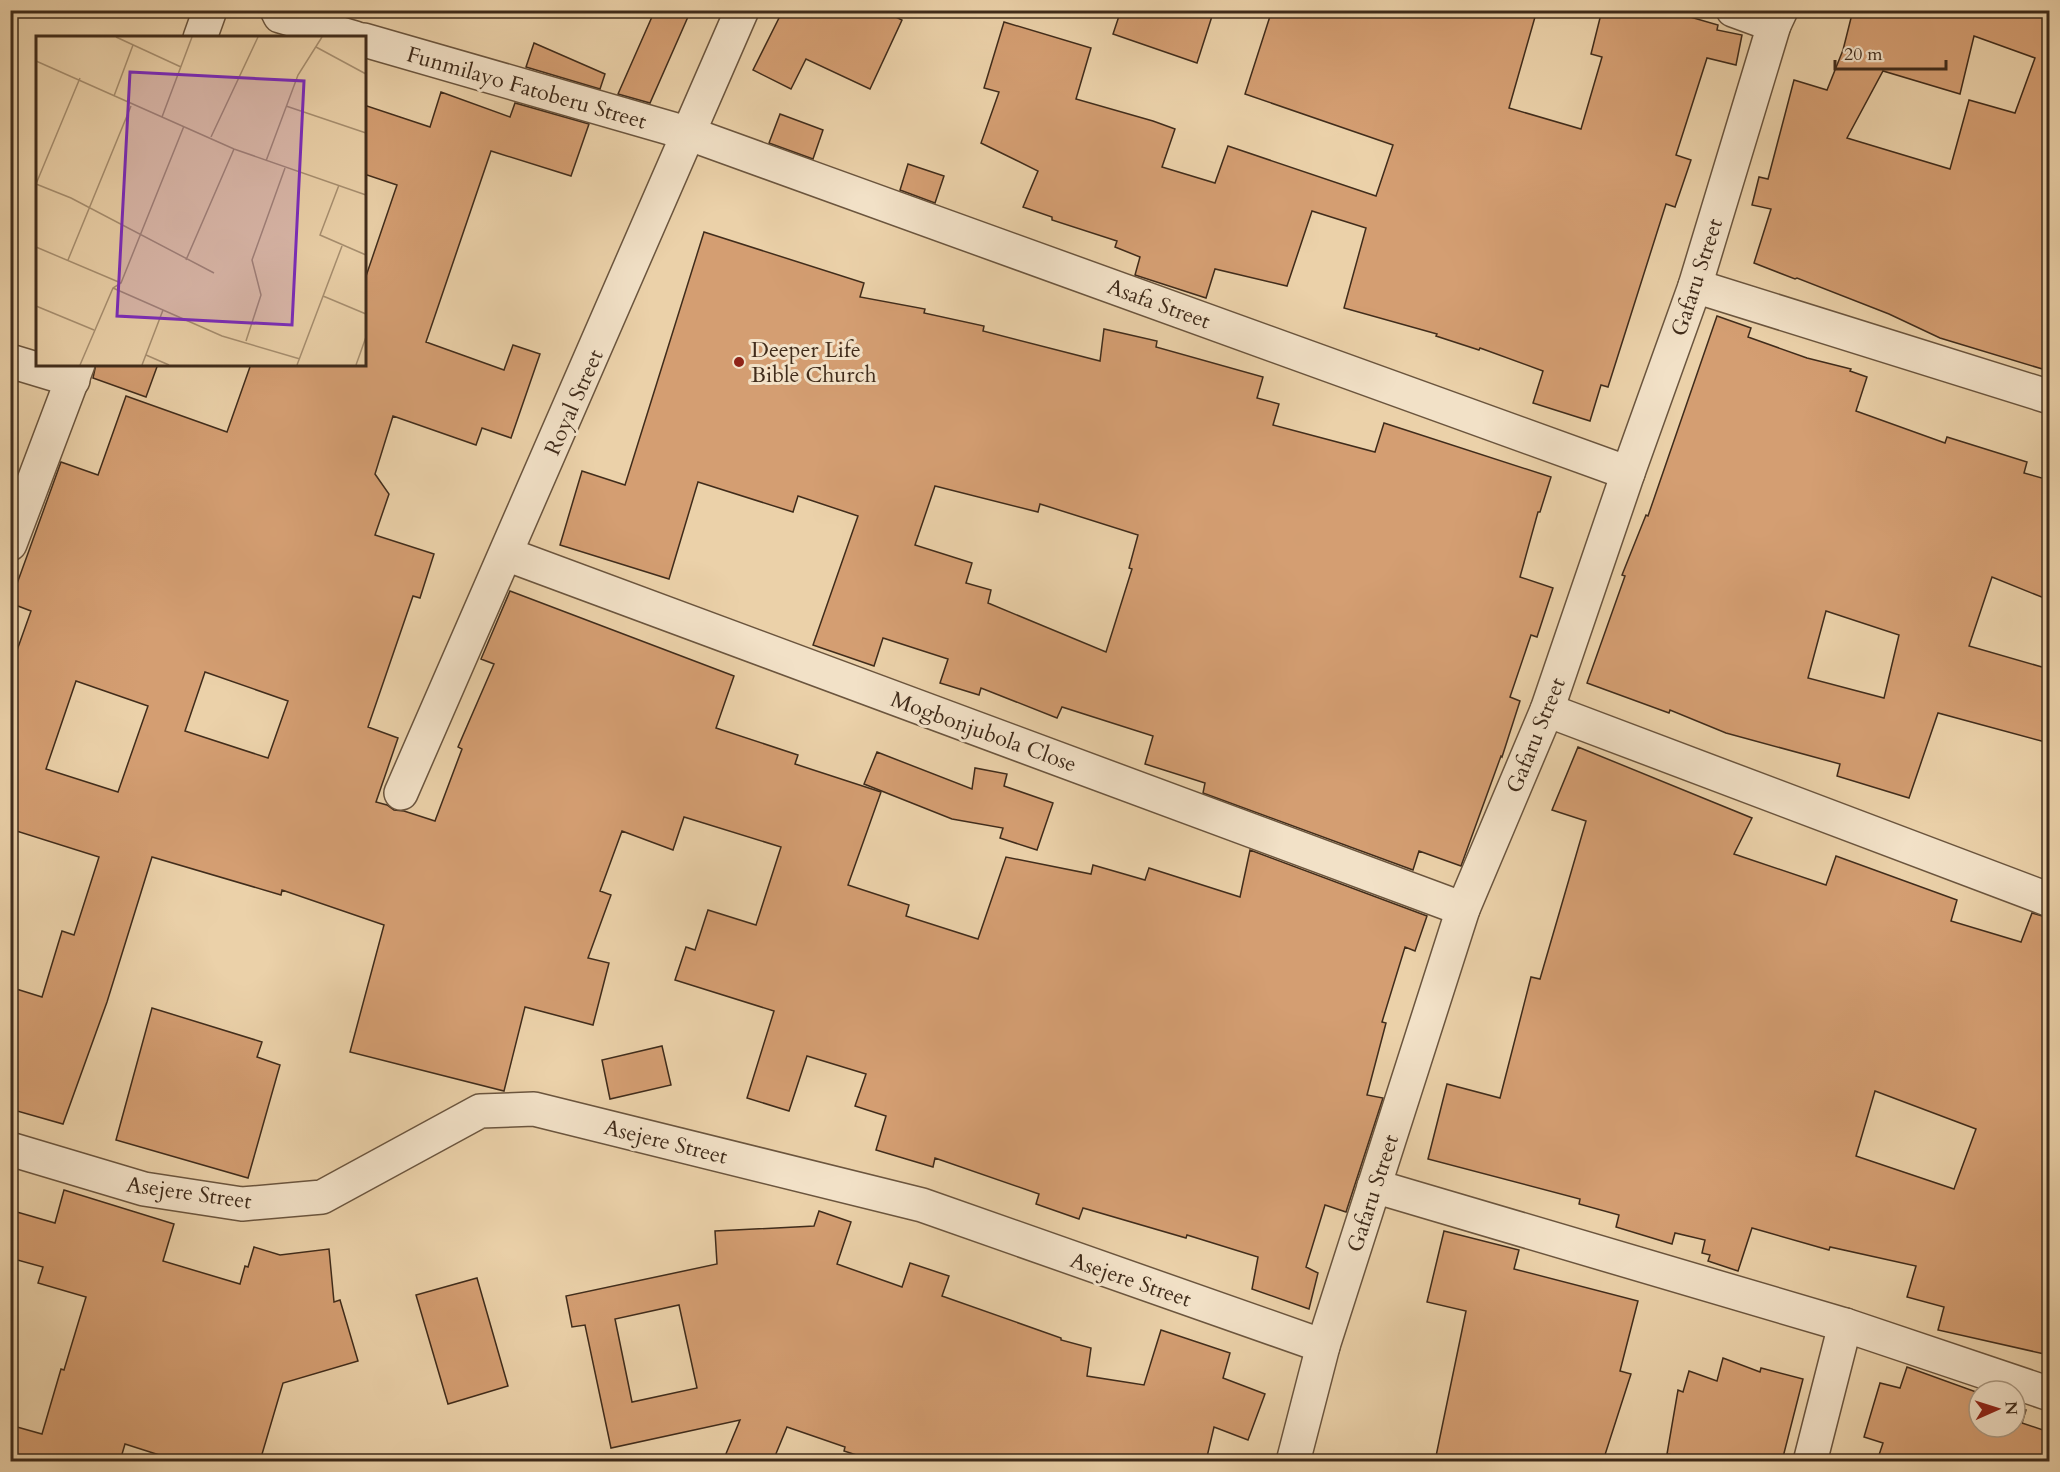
<svg xmlns="http://www.w3.org/2000/svg" width="2060" height="1472" font-family="Cardo,serif">
  <rect width="100%" height="100%" fill="#ebd1a9"/>
  <filter id="stains"><feTurbulence type="fractalNoise" baseFrequency=".00333" numOctaves="4"/><feColorMatrix values="0 0 0 0 .2 0 0 0 0 .09 0 0 0 0 .02 0 0 0 .5 -.17"/></filter>
  <radialGradient id="worn" r=".72"><stop offset=".6" stop-color="#630" stop-opacity="0"/><stop offset="1" stop-color="#630" stop-opacity=".3"/></radialGradient>
  <g fill="#d49e72" stroke="#402c1b" stroke-width="1.5" fill-rule="evenodd">
    <polygon points="655,10 691,10 650,103 618,94"/>
    <polygon points="783,10 882,10 902,20 870,89 806,59 791,89 753,70"/>
    <polygon points="1121,10 1214,10 1197,63 1113,34"/>
    <polygon points="1272,10 1537,10 1509,108 1581,129 1602,57 1591,54 1602,10 1666,10 1718,25 1717,30 1742,35 1736,65 1707,58 1676,155 1691,160 1675,207 1666,204 1608,387 1601,385 1590,421 1533,403 1543,371 1480,348 1479,350 1436,336 1437,334 1344,308 1366,228 1312,211 1287,286 1215,269 1206,298 1135,275 1140,257 1115,247 1117,241 1052,220 1052,217 1023,207 1038,171 981,143 999,92 984,88 1004,22 1091,48 1076,99 1153,121 1175,129 1162,167 1215,183 1228,146 1376,196 1393,145 1245,94"/>
    <path d="M 1853,10 L 2049,10 L 2049,371 L 1940,338 L 1889,314 L 1797,278 L 1795,279 L 1754,263 L 1771,209 L 1752,205 L 1759,177 L 1768,179 L 1794,80 L 1827,90 L 1843,50 ZM 1974,36 L 2035,58 L 2015,113 L 1969,100 L 1950,169 L 1847,138 L 1883,71 L 1960,94 Z"/>
    <polygon points="534,43 605,74 600,89 526,67"/>
    <path d="M 441,92 L 510,117 L 515,103 L 589,124 L 571,176 L 491,151 L 426,342 L 504,370 L 513,345 L 540,354 L 511,438 L 482,428 L 476,445 L 393,416 L 375,474 L 389,494 L 375,535 L 434,554 L 420,598 L 413,596 L 368,727 L 398,738 L 376,802 L 387,805 L 394,810 L 404,811 L 435,821 L 462,749 L 458,747 L 494,664 L 481,659 L 510,591 L 734,676 L 716,728 L 798,755 L 795,764 L 881,792 L 848,885 L 909,905 L 906,916 L 978,939 L 1006,857 L 1091,874 L 1093,865 L 1145,880 L 1149,868 L 1240,897 L 1250,850 L 1427,916 L 1415,951 L 1405,947 L 1382,1022 L 1386,1023 L 1367,1095 L 1383,1098 L 1346,1212 L 1325,1205 L 1306,1267 L 1318,1273 L 1309,1309 L 1252,1289 L 1258,1257 L 1187,1235 L 1186,1238 L 1083,1208 L 1079,1219 L 1036,1204 L 1039,1194 L 935,1158 L 933,1167 L 876,1150 L 886,1116 L 855,1106 L 866,1074 L 807,1056 L 789,1111 L 747,1098 L 774,1011 L 675,980 L 686,947 L 695,950 L 708,910 L 756,925 L 781,847 L 684,817 L 673,850 L 622,831 L 600,891 L 611,895 L 588,958 L 609,963 L 593,1025 L 525,1007 L 504,1091 L 350,1052 L 384,925 L 282,890 L 281,895 L 152,857 L 107,1002 L 63,1124 L 10,1109 L 10,987 L 42,997 L 62,931 L 74,935 L 99,857 L 10,829 L 10,670 L 31,611 L 10,603 L 61,462 L 98,475 L 126,396 L 227,432 L 251,364 L 364,364 L 364,282 L 397,185 L 364,174 L 364,105 L 430,127 ZM 205,672 L 288,701 L 268,758 L 185,731 ZM 76,681 L 148,706 L 118,792 L 46,769 Z"/>
    <polygon points="780,114 823,130 813,159 769,143"/>
    <polygon points="908,164 944,176 935,203 900,190"/>
    <path d="M 704,232 L 864,283 L 860,297 L 925,309 L 924,313 L 984,326 L 983,331 L 1100,361 L 1104,329 L 1157,341 L 1156,347 L 1263,377 L 1257,398 L 1279,404 L 1273,425 L 1375,452 L 1384,423 L 1551,477 L 1540,512 L 1538,512 L 1520,577 L 1553,588 L 1537,637 L 1531,635 L 1510,697 L 1520,701 L 1502,757 L 1501,756 L 1461,866 L 1419,851 L 1413,870 L 1203,793 L 1205,783 L 1145,764 L 1153,736 L 1062,707 L 1057,718 L 981,688 L 979,695 L 940,683 L 948,659 L 883,638 L 874,666 L 813,645 L 858,516 L 798,496 L 793,512 L 698,482 L 669,579 L 560,545 L 582,471 L 625,485 ZM 935,486 L 1038,512 L 1040,504 L 1138,535 L 1129,568 L 1132,569 L 1106,652 L 988,603 L 991,590 L 966,583 L 972,563 L 915,545 Z"/>
    <path d="M 1717,316 L 1751,328 L 1748,337 L 1807,358 L 1851,369 L 1850,371 L 1867,377 L 1856,411 L 1945,443 L 1947,437 L 2027,462 L 2024,473 L 2049,480 L 2049,600 L 1992,577 L 1969,646 L 2049,669 L 2049,743 L 1938,713 L 1909,798 L 1837,776 L 1840,764 L 1726,733 L 1670,710 L 1669,713 L 1587,683 L 1625,576 L 1622,575 L 1646,515 L 1648,516 ZM 1826,611 L 1899,635 L 1884,698 L 1808,678 Z"/>
    <polygon points="96,364 158,364 146,397 93,378"/>
    <path d="M 1578,747 L 1752,818 L 1734,854 L 1826,885 L 1836,856 L 1957,900 L 1951,921 L 2021,942 L 2032,913 L 2049,918 L 2049,1355 L 1938,1330 L 1944,1307 L 1907,1297 L 1916,1266 L 1830,1247 L 1829,1250 L 1752,1228 L 1738,1271 L 1708,1261 L 1710,1255 L 1702,1253 L 1705,1240 L 1675,1233 L 1672,1244 L 1616,1227 L 1619,1215 L 1579,1204 L 1580,1199 L 1428,1159 L 1447,1084 L 1500,1098 L 1531,977 L 1540,979 L 1586,821 L 1552,810 ZM 1875,1091 L 1976,1129 L 1954,1189 L 1856,1156 Z"/>
    <polygon points="877,752 972,789 975,768 1007,774 1004,786 1053,803 1037,850 1000,838 1003,828 952,819 864,784"/>
    <polygon points="152,1008 262,1042 257,1057 280,1065 248,1178 116,1140"/>
    <polygon points="662,1046 671,1085 610,1099 602,1060"/>
    <polygon points="64,1190 174,1224 163,1261 240,1284 245,1266 248,1267 254,1247 280,1255 329,1249 334,1302 340,1300 358,1361 283,1383 260,1461 178,1461 125,1444 120,1461 10,1461 10,1425 42,1434 61,1369 64,1370 86,1297 38,1283 43,1267 10,1258 10,1210 55,1223"/>
    <path d="M 819,1211 L 851,1222 L 837,1264 L 902,1287 L 910,1263 L 949,1276 L 942,1296 L 1061,1338 L 1061,1340 L 1091,1348 L 1087,1376 L 1144,1385 L 1161,1330 L 1230,1353 L 1223,1378 L 1265,1394 L 1248,1440 L 1214,1427 L 1206,1461 L 875,1461 L 844,1451 L 845,1447 L 787,1427 L 773,1461 L 723,1461 L 740,1420 L 611,1448 L 585,1325 L 572,1327 L 566,1296 L 717,1264 L 715,1231 L 814,1226 ZM 679,1305 L 697,1388 L 632,1402 L 615,1319 Z"/>
    <polygon points="1444,1231 1519,1250 1514,1269 1638,1301 1620,1371 1631,1374 1603,1461 1435,1461 1466,1311 1427,1302"/>
    <polygon points="477,1278 508,1386 448,1404 416,1295"/>
    <polygon points="1723,1358 1760,1372 1761,1368 1803,1379 1782,1461 1706,1461 1667,1454 1678,1390 1683,1392 1689,1371 1717,1381"/>
    <polygon points="1907,1367 1979,1393 1979,1427 2015,1427 2015,1406 2026,1410 2022,1423 2049,1432 2049,1461 1877,1461 1883,1443 1864,1437 1880,1383 1900,1388"/>
  </g>
  <g fill="none" stroke-linecap="round" stroke-linejoin="round">
    <defs>
      <g id="minor">
        <polyline points="277,10 280,16 355,38"/>
        <polyline points="1733,10 1774,25"/>
        <polyline points="200,38 210,10"/>
        <polyline points="364,40 690,134 1628,473"/>
        <polyline points="1695,286 2050,397"/>
        <polyline points="10,361 73,380"/>
        <polyline points="10,544 78,364"/>
        <polyline points="506,554 1463,909"/>
        <polyline points="1547,710 2050,900"/>
        <polyline points="401,793 742,10"/>
        <polyline points="10,1149 144,1189 242,1204 322,1197 480,1111 534,1109 922,1205 1323,1346"/>
        <polyline points="1374,1186 1845,1325 2050,1394"/>
        <polyline points="1293,1462 1323,1346 1463,909 1547,710 1628,473 1695,286 1774,25 1781,10"/>
        <polyline points="1810,1462 1845,1325"/>
      </g>
    </defs>
    <use href="#minor" stroke="#6b553e" stroke-width="36"/>
    <use href="#minor" stroke="#f2e1c7" stroke-width="33"/>
  </g>
  <circle fill="#8f2418" stroke="#f2e1c7" stroke-width="2" cx="739" cy="362" r="6"/>
  <g text-anchor="middle" stroke-width="6" stroke-linejoin="round" paint-order="stroke">
    <g font-size="22" fill="#402c1b" stroke="#f2e1c7">
      <text transform="translate(527 87) rotate(16)" y="8">Funmilayo Fatoberu Street</text>
      <text transform="translate(1696 277) rotate(-72)" y="8">Gafaru Street</text>
      <text transform="translate(1159 303) rotate(20)" y="8">Asafa Street</text>
      <text transform="translate(573 402) rotate(-66)" y="8">Royal Street</text>
      <text transform="translate(984 731) rotate(20)" y="8">Mogbonjubola Close</text>
      <text transform="translate(1535 735) rotate(-68)" y="8">Gafaru Street</text>
      <text transform="translate(666 1141) rotate(14)" y="8">Asejere Street</text>
      <text transform="translate(189 1192) rotate(8)" y="8">Asejere Street</text>
      <text transform="translate(1372 1193) rotate(-72)" y="8">Gafaru Street</text>
      <text transform="translate(1131 1279) rotate(19)" y="8">Asejere Street</text>
    </g>
    <g font-size="22" fill="#402c1b" stroke="#f2e1c7" text-anchor="start">
      <text x="751" y="357">Deeper Life<tspan x="751" dy="25">Bible Church</tspan></text>
    </g>
  </g>
  <g transform="translate(36 36)">
    <rect width="330" height="330" fill="#ebd1a9"/>
    <path fill="none" stroke="#a78f70" stroke-width="1.5" d="M 80,1 L 145,31M 280,11 L 330,38M 0,25 L 198,113 L 330,159M 78,60 L 97,9M 250,70 L 330,97M 126,81 L 156,1M 175,101 L 222,1M 230,125 L 262,39 L 286,1M 0,148 L 35,162 L 178,237M 0,148 L 44,42M 303,149 L 284,199 L 330,219M 0,211 L 85,247M 32,224 L 95,70M 150,224 L 198,113M 77,252 L 186,300 L 264,323M 287,260 L 330,278M 0,270 L 58,294M 210,305 L 225,259 L 216,224 L 249,132M 110,319 L 133,329M 44,329 L 77,252 L 85,247 L 148,90M 106,329 L 127,274M 261,329 L 306,210M 320,329 L 330,301"/>
    <path fill="#7b2cbf" fill-opacity="0.15" stroke="#7b2cbf" stroke-width="3" d="M 94,36 L 268,45 L 256,289 L 81,280 Z"/>
    <rect width="330" height="330" fill="none" stroke="#402c1b" stroke-width="3"/>
  </g>
  <rect width="2060" height="1472" fill="none" stroke="#ebd1a9" stroke-width="36"/>
  <rect x="12" y="12" width="2036" height="1448" fill="none" stroke="#402c1b" stroke-width="3"/>
  <rect x="18" y="18" width="2024" height="1436" fill="none" stroke="#402c1b" stroke-width="1.5"/>
  <g transform="translate(1997 1409) rotate(87)"><circle r="28" fill="#f2e1c7" stroke="#ab9982" stroke-width="1.5"/>
  <path d="M0-4.5L10 22L0 15L-10 22Z" fill="#8f2418"/>
  <text y="-9" font-size="16" font-weight="bold" text-anchor="middle" fill="#402c1b">N</text>
  </g>
  <path d="M1835 60v9h111v-9" fill="none" stroke="#402c1b" stroke-width="3"/>
  <text x="1844" y="60" font-size="18" fill="#402c1b" stroke="#f2e1c7" stroke-width="4.5" paint-order="stroke">20 m</text>
  <rect width="100%" height="100%" filter="url(#stains)"/>
  <rect width="100%" height="100%" fill="url(#worn)"/>
</svg>
